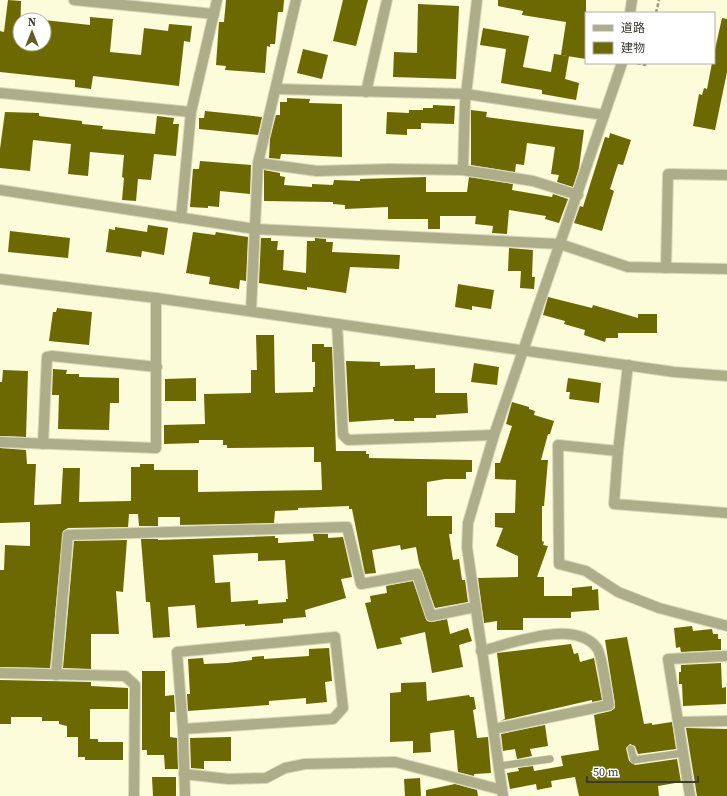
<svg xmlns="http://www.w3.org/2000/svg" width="727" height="796" font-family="'Source Serif 4','Noto Sans JP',serif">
  <rect width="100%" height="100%" fill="#fcfbda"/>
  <g fill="#6c6802" fill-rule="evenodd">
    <polygon points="8,0 21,1 20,45 44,47 44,20 90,25 90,17 113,19 110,52 141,55 144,28 168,31 169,24 192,26 190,42 184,41 179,86 93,76 91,89 75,87 75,80 0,72 0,31 4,32"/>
    <polygon points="226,0 284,0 283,12 278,12 275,44 270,44 270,47 267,46 265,73 225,70 226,66 216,65 219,22 224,22"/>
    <polygon points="343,0 368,0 356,46 333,41"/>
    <polygon points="498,0 586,0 586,59 561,55 566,22 522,15 523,11 498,6"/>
    <polygon points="418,4 459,6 456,79 393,77 394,52 417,53"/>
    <polygon points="722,18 727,19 727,72 715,130 693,126 699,94 702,95 704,88 707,89 712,63 714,63 714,54"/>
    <polygon points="483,28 529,36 523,67 551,72 554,54 569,56 565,79 579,83 576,100 542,94 542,90 501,83 506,49 480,45"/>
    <polygon points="303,49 328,55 322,79 297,73"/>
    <polygon points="287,98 310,99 309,103 342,104 342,157 283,154 281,154 280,159 269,158 270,139 276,115 280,115 280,102 287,102"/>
    <polygon points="433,105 455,106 454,124 421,123 421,129 407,129 407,135 386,134 387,112 409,113 409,110 423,110 423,108 433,108"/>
    <polygon points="471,110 487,112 486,117 584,130 579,168 573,187 557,182 559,175 551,174 555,147 527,143 524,165 516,164 515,172 471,165"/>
    <polygon points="205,111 262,117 258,135 199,129 199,118 204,118"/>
    <polygon points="5,112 39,113 39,116 82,121 82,124 103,126 102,129 155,134 157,116 174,118 173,124 179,124 176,156 154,154 151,180 138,179 136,201 122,200 124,178 122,177 124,155 90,152 88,176 68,174 71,144 33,140 30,171 0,168 0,149"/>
    <polygon points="610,133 631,140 623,165 618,164 610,189 614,191 602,231 574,223 580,206 583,207 605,137 609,138"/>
    <polygon points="200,161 251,165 250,194 220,191 219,207 208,206 208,208 190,207 193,169 199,169"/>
    <polygon points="264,170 280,173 280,176 285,177 284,185 312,187 312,184 333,185 334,180 360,181 360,179 426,177 426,192 467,192 469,177 513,184 512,190 552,197 553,194 568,199 559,223 545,219 546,216 509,210 507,234 492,233 493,226 475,224 476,216 440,216 440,229 428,229 428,219 388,219 388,207 345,209 345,205 333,204 333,202 264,201"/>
    <polygon points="148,225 168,228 164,255 142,251 141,257 106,252 109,229 115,230 115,227 147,232"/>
    <polygon points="10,231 70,238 68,258 8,252"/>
    <polygon points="193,232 215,235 216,232 248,237 246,281 240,280 239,289 209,284 210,277 186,273"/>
    <polygon points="261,238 271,238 271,241 278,241 277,250 284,250 283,270 306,273 307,241 315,241 315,238 326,239 326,242 333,242 332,252 400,255 399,269 350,267 346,293 307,287 307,290 259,283"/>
    <polygon points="509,248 533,250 532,277 535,277 534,289 520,288 521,271 508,271"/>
    <polygon points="458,284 494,290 491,309 472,306 472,310 455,307"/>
    <polygon points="548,297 592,308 593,305 638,318 638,314 657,314 657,333 618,333 618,338 606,338 605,342 584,335 585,330 564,324 565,321 543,315"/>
    <polygon points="57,308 92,312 89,345 49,341 53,312 56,312"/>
    <polygon points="256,335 274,335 275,393 313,392 313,387 315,387 315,362 312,362 312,344 324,344 324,347 332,347 336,451 366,451 366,454 369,454 369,458 472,460 472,472 466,472 466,479 445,479 427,482 427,516 452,516 452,534 449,534 453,560 459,559 462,580 465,580 468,602 435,608 419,563 416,547 401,550 400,545 372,550 376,573 365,574 352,509 349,509 349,506 298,508 298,510 275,511 274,523 180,525 180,517 158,517 158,526 139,526 138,514 129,514 128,527 68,528 63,531 50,668 0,667 0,570 4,570 5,545 30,546 30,522 0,523 0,448 26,450 27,464 36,464 34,505 61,504 63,468 80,468 79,502 131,501 131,467 140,467 140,464 154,464 154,470 198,470 198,492 322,490 321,462 314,462 314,447 227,448 227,445 223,445 223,440 199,440 199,443 164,444 164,425 205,424 204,394 251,393 251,370 257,370"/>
    <polygon points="346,361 380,362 380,366 415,365 415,369 435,368 435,393 467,393 468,413 436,415 436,418 414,418 414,421 394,421 394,419 349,422"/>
    <polygon points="474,363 499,367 497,385 471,382"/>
    <polygon points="53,369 67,370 66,374 79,374 79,377 119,378 119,403 110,403 109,430 58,429 59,395 52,395"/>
    <polygon points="3,370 28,371 26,437 0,436 0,382 2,382"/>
    <polygon points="196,378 196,401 165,401 165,379"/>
    <polygon points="568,378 601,383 599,403 569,399 570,392 566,392"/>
    <polygon points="512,402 529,407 529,409 535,411 534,415 554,421 550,434 548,434 541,460 548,460 544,506 542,506 542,541 544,542 543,545 548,546 537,577 544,577 544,596 572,596 572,588 592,586 592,590 598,589 599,610 571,612 571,618 523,618 523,630 497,630 497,621 484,623 478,578 518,577 518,556 496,546 503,528 495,527 495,513 515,513 516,480 495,479 495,463 500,463 512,426 506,424"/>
    <path d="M 313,534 L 328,534 L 328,538 L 343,537 L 352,577 L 341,579 L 346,598 L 305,610 L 306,617 L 283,619 L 283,623 L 245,626 L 245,624 L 197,628 L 195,605 L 168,607 L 170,637 L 153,638 L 150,602 L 146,602 L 141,539 L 158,539 L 158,540 L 275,536 L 275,538 L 278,538 L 278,543 L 314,541 ZM 258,553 L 258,561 L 285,560 L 288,599 L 286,599 L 286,602 L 258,604 L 258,600 L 231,602 L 230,582 L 215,583 L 213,555 Z"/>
    <polygon points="127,540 123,592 116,591 119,634 91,634 91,669 63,668 74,541"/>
    <polygon points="413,581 427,621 432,622 447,619 450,634 468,628 472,641 459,645 463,667 432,673 425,632 400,638 402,644 377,649 365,603 371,602 370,596 387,593 386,586"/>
    <polygon points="692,626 693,631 712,629 713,634 718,634 718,639 721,639 721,650 681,652 680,647 676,648 674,628"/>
    <polygon points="627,637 644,724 652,723 652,725 672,722 676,749 638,754 635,746 630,744 626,748 629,761 635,765 677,759 681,782 658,786 659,796 579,796 575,777 551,781 552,787 537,790 536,784 510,789 507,773 519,771 518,768 533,766 534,771 563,766 561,756 599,750 594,715 611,711 615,708 615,704 605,640"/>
    <polygon points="571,644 574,654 578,653 580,662 594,658 602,700 592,702 592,700 500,721 505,719 497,653"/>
    <polygon points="329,648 332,681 325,682 327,702 306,704 306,698 269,701 269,705 188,711 187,694 190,694 188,659 203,658 204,664 227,663 252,660 252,657 264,656 264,659 309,656 309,649"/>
    <polygon points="721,663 722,688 726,687 726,704 683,706 682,684 679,684 679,672 681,672 681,665"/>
    <polygon points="142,671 165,671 165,696 174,695 175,712 170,712 170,737 177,738 178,769 165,769 164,755 147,755 147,750 142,750"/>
    <polygon points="0,680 91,682 91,686 128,688 128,709 90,709 90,739 98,739 98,742 123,742 123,760 85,760 85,757 78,757 78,737 67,737 67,726 59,724 59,721 42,721 42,717 11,717 11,724 0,724"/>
    <polygon points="426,682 427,701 469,695 470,697 474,697 476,709 473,710 477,738 488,737 491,773 474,774 474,776 458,772 454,730 430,733 431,752 413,753 413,741 390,742 390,693 401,692 401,683"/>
    <polygon points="545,725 548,746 530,749 532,756 517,759 515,749 503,751 501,734"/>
    <polygon points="686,728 727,729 727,796 697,796"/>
    <polygon points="231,737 231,761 204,761 204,769 191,768 190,738"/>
    <polygon points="152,777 176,777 176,796 153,796"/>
    <polygon points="420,778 421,796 405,796 404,779"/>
    <polygon points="455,784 477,790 478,796 426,796 426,790"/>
  </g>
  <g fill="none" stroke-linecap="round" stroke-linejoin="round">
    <defs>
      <g id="service">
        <polyline points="631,749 634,760 683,753"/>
        <polyline points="499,766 550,759"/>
      </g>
      <g id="minor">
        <polyline points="74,0 214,14"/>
        <polyline points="630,13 632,0"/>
        <polyline points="276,89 466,94 604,115"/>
        <polyline points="366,92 387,0"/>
        <polyline points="0,93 191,112"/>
        <polyline points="258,163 317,171 389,169 463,170 533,181 578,195"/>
        <polyline points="463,170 465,103 477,0"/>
        <polyline points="0,190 255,229 560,244 628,267 727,269"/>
        <polyline points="181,218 191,112 217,0"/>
        <polyline points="666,268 668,174 727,175"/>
        <polyline points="251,311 258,163 296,0"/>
        <polyline points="337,324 343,435 348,440 494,435"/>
        <polyline points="628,365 618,451 614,504 727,513"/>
        <polyline points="0,442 156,448 156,298"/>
        <polyline points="43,444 47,357 52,356 157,367"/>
        <polyline points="618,451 558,445 559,564 586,571 618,592 659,608 727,626"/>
        <path d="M 481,651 C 511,644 574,618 597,648 C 602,654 607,695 609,705 L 494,729"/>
        <polyline points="0,673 125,676 135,685 134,796"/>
        <polyline points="56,675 68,535 347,527 361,584 417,574 431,616 475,607"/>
        <polyline points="679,722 727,721"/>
        <polyline points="183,729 333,719 343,708 335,637 177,652 183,729 185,796"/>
        <polyline points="184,774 228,779 266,778 285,768 305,764 395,762 502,790"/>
        <polyline points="503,796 467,547 468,523 494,435 622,63"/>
        <polyline points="690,796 668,659 727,656"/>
      </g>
      <polyline id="tertiary" points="0,279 156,298 674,372 727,376"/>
    </defs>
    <use href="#service" stroke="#d9d8bb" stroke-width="8"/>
    <use href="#minor" stroke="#d9d8bb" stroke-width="12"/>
    <use href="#tertiary" stroke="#d9d8bb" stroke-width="12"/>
    <g stroke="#9b9a83" stroke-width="2.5" stroke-dasharray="4 2" stroke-linecap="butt">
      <polyline points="656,13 659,0"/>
      <polyline points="637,63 645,65 646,63"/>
    </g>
    <use href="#service" stroke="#adad8a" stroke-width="7"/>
    <use href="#minor" stroke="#adad8a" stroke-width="10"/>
    <use href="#tertiary" stroke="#adad8a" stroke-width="10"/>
  </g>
  <rect x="585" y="12" width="130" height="52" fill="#ffffff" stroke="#b1b0ab"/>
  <rect x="593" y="25" width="20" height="6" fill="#adad8a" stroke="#b1b0ab"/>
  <text x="621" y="32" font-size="12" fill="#3b3a2d">道路</text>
  <rect x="593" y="42" width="20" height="12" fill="#6c6802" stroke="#b1b0ab"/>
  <text x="621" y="52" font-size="12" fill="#3b3a2d">建物</text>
  <g transform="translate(32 32)"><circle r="19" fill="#ffffff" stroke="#b1b0ab"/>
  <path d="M0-3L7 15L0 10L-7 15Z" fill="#5e5c29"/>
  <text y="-6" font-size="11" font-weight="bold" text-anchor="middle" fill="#3b3a2d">N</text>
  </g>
  <path d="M587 776v6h111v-6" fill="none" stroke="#3b3a2d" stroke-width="2"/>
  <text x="593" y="776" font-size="12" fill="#3b3a2d" stroke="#ffffff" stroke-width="3" paint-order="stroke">50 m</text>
</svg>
